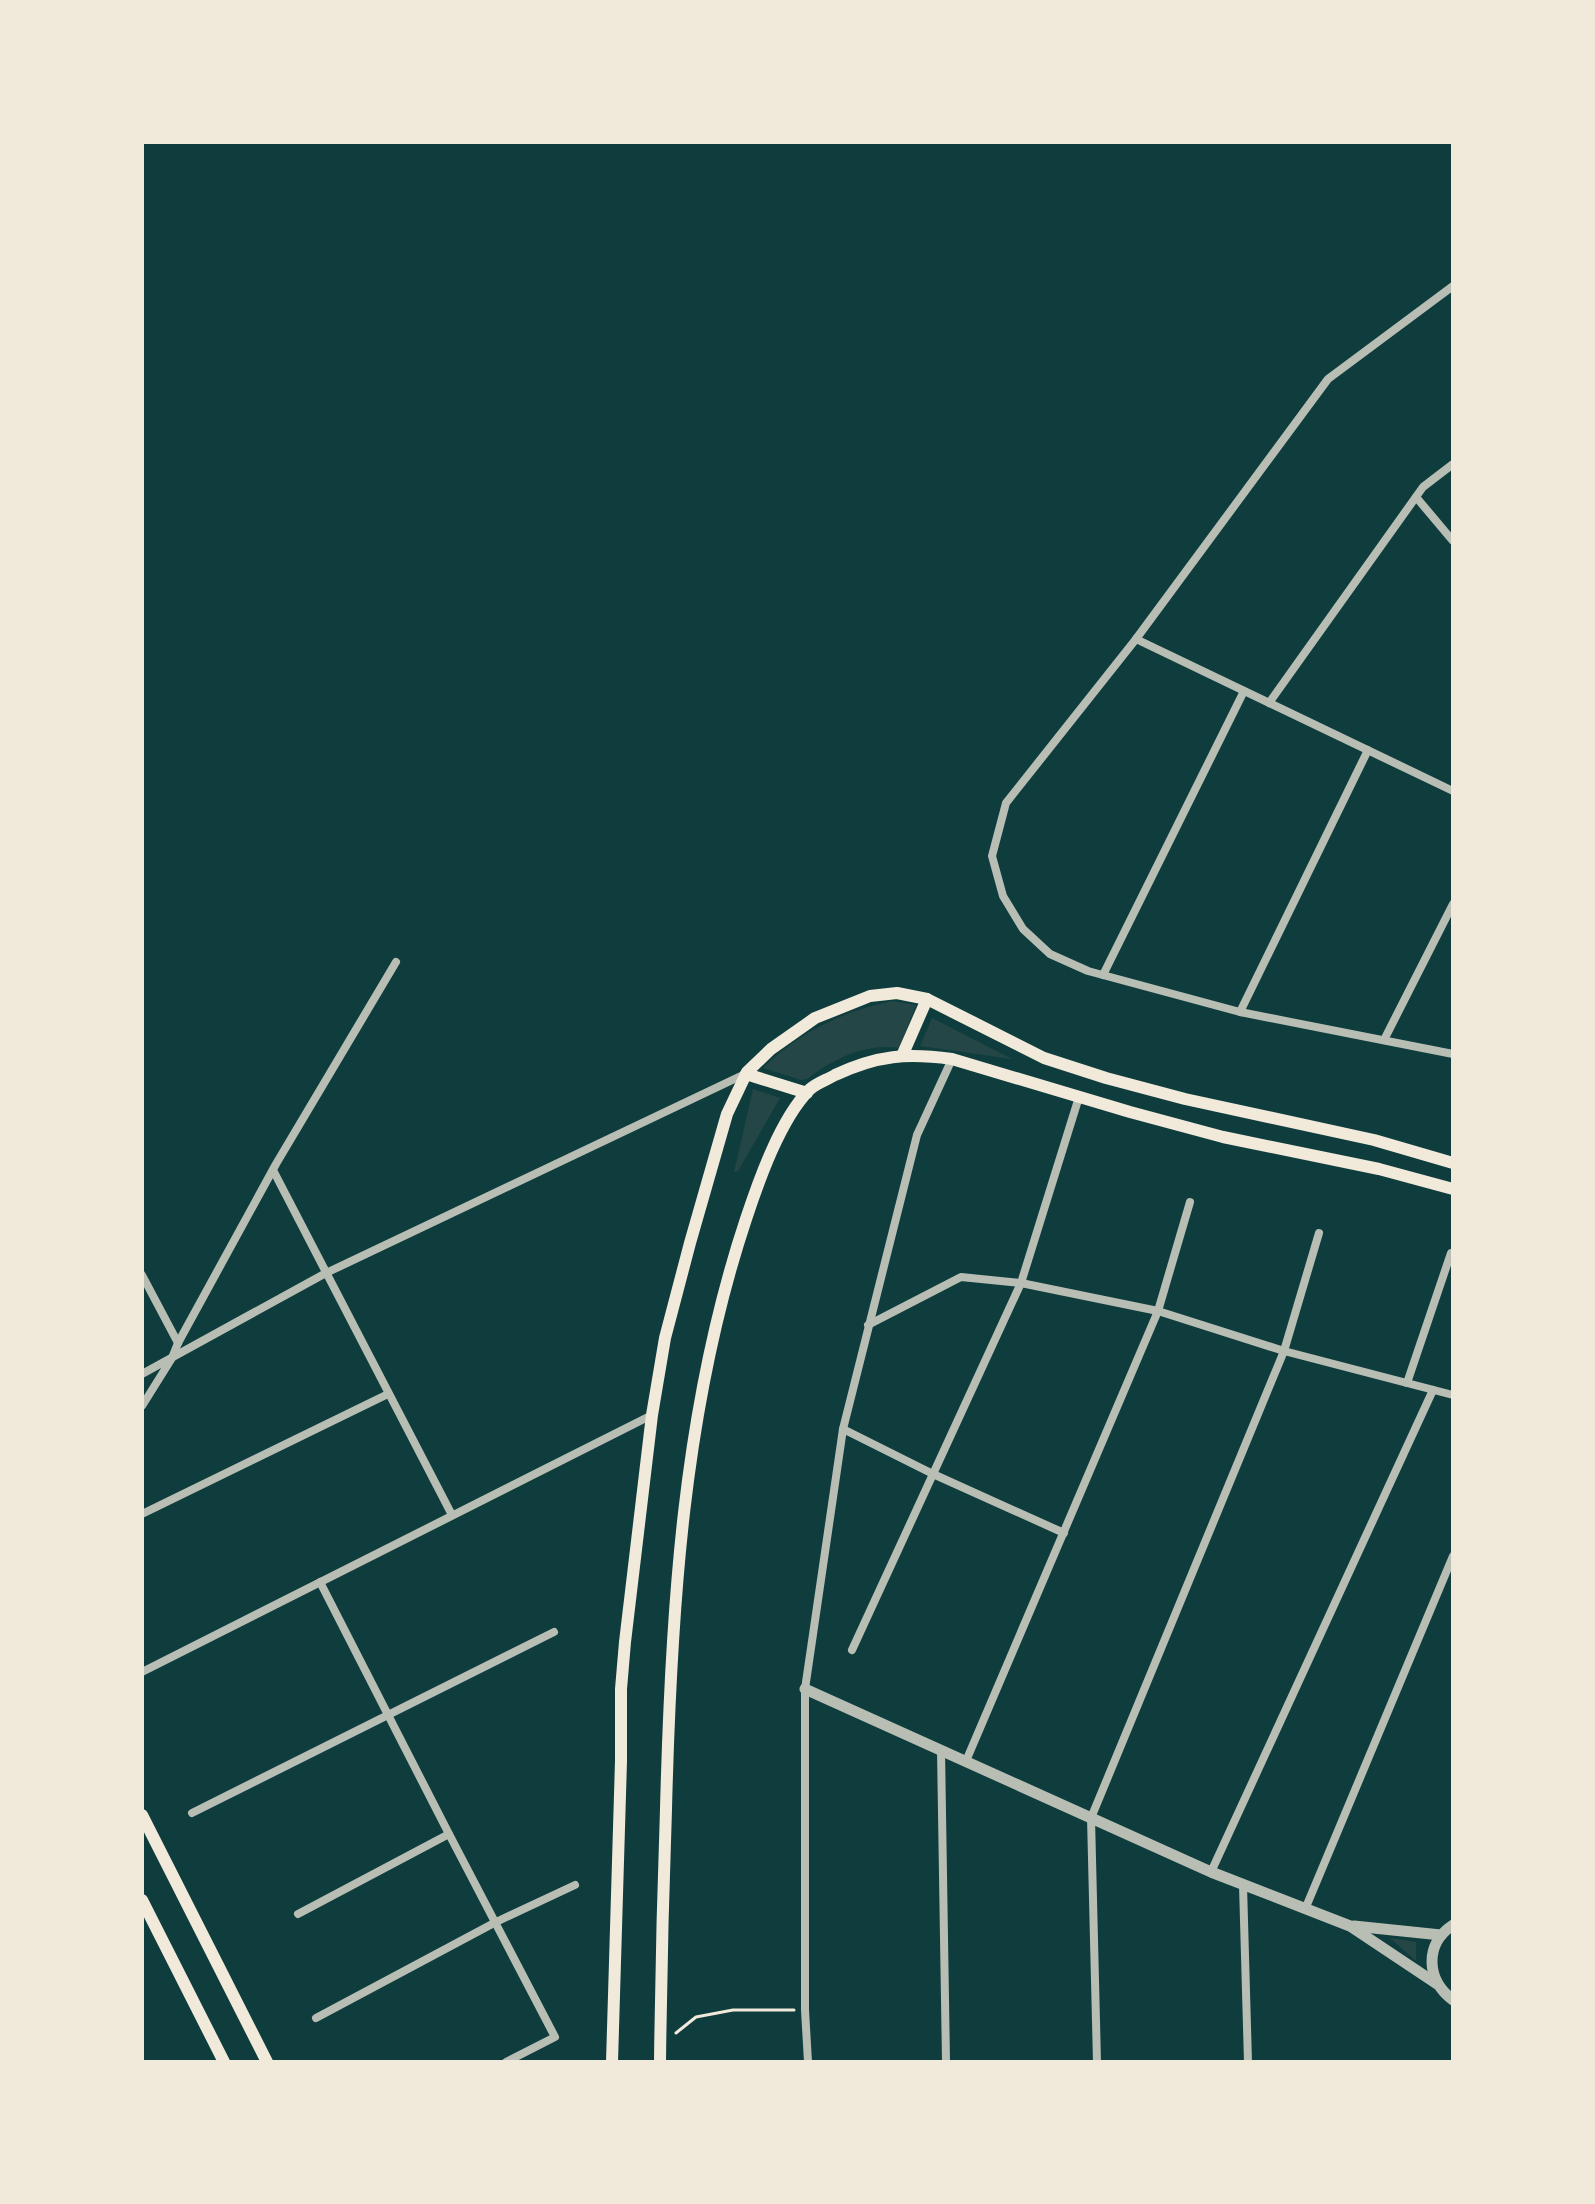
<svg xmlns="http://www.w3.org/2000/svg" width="1595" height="2204" font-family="Spectral,serif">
  <rect width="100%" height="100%" fill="#0f3d3e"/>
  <g fill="#244646">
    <path d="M 893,1001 L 916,1005 L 899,1048 C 864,1043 834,1059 807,1079 L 801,1080 L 763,1068 C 798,1033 845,1010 893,1001 Z"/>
    <polygon points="932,1018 1012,1059 920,1046"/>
    <polygon points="753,1089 780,1098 738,1171 734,1172"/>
    <polygon points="1390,1938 1416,1942 1416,1961"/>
  </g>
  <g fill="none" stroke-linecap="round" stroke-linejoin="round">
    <polyline stroke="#f1e9da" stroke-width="3" points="676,2033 696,2017 733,2010 794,2010"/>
    <g stroke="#b8beb3" stroke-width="8">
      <polyline points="1453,286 1328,379 1136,639 1006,803 992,856 1003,896 1023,929 1050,954 1088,971 1240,1012 1453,1054"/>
      <polyline points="1416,497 1453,541"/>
      <polyline points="1136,639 1453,791"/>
      <polyline points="1269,703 1423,487 1453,464"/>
      <polyline points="1103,975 1244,691"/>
      <polyline points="1240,1012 1368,750"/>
      <polyline points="1384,1040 1453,904"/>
      <polyline points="273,1170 452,1515"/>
      <polyline points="142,1275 178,1343"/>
      <polyline points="868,1325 961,1277 1021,1283 1158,1311 1284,1351 1453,1395"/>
      <polyline points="142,1374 326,1273 745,1074"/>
      <polyline points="1407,1383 1451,1253"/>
      <polyline points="142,1406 172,1358 178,1343 276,1164 396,962"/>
      <polyline points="843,1429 933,1474 1064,1533"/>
      <polyline points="142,1514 388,1394"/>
      <polyline points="320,1582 449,1834 555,2037 506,2062"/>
      <polyline points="852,1650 1021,1283 1079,1097"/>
      <polyline points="142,1672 652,1415"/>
      <polyline points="941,1750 946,2062"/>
      <polyline points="966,1761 1158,1311 1190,1202"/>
      <polyline points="192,1813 554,1632"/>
      <polyline points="1211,1872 1433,1390"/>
      <polyline points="1243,1885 1248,2062"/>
      <polyline points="1306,1907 1453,1556"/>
      <polyline points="298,1914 449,1834"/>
      <polyline points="316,2018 496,1922 575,1885"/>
      <polyline points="808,2062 805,2010 805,1689 843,1429 917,1135 952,1059"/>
      <polyline points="1097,2062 1091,1818 1284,1351 1319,1233"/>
    </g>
    <g stroke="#b8beb3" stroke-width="11">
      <polyline points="805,1689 1211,1872 1350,1926 1437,1984"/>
      <path d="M 1453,1925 C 1424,1944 1426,1980 1453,2000"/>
      <polyline points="1354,1926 1441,1935"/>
    </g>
    <g stroke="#f1e9da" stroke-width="12">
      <polyline points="902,1056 927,999"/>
      <polyline points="746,1074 807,1093"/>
      <polyline points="142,1815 267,2062"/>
      <polyline points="142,1900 224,2062"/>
      <polyline points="612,2062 621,1761 621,1689 625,1642 652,1415 665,1338 690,1243 727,1114 747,1072 771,1049 815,1018 870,996 897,993 927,999 1044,1058 1106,1078 1185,1099 1374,1140 1453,1163"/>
      <path d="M 660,2062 C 661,1978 663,1893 666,1809 C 671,1611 683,1408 746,1219 C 759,1180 780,1120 809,1090 C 816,1083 827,1080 835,1075 C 878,1055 907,1053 952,1059 L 1130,1112 L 1223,1137 L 1379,1169 L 1453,1189"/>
    </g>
  </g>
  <rect width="1595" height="2204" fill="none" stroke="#f1e9da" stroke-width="288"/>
</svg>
